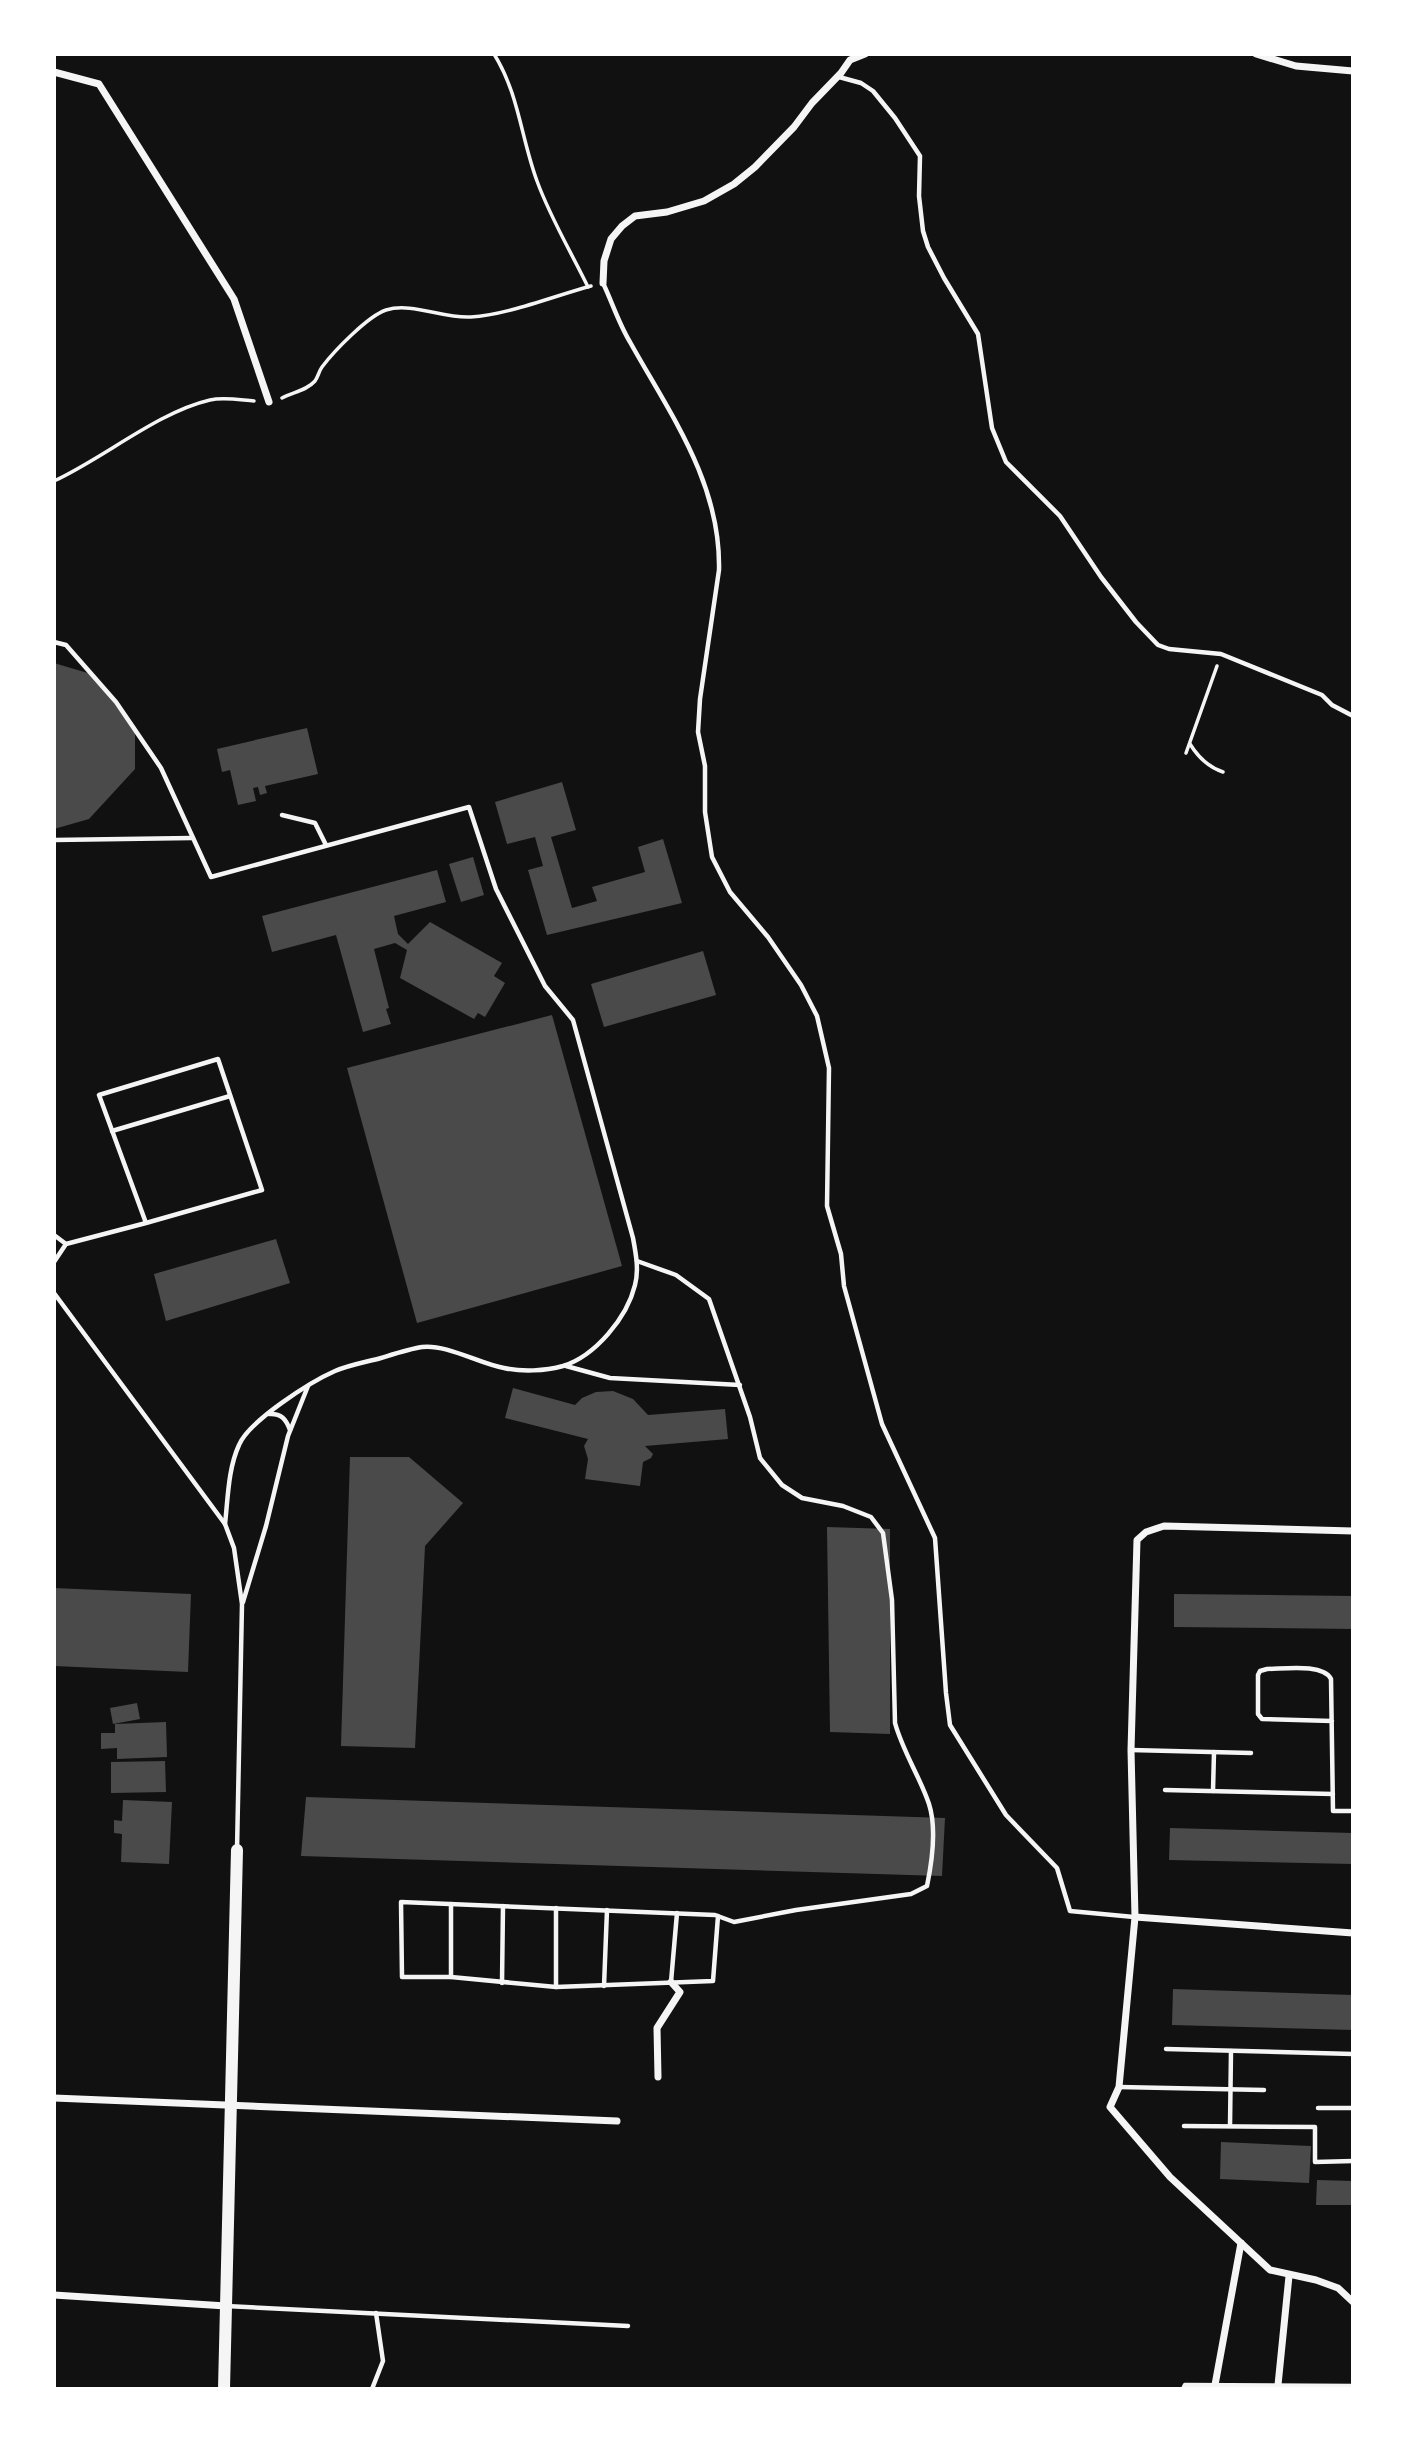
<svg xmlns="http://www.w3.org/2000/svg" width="1407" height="2443" font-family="Commissioner,sans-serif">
  <rect width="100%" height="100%" fill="#111"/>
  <g fill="#4a4a4a">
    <polygon points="54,663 91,674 135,730 135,769 89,819 54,829"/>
    <polygon points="307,728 318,774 265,786 267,793 260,795 258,787 253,788 256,801 238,805 230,770 222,772 217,749"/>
    <polygon points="562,782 576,830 551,837 572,908 597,901 592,887 645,872 638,847 663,839 682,903 547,935 528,870 543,866 535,837 507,844 495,802"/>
    <polygon points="473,857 484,895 461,902 449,864"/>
    <polygon points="437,870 446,902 394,916 398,934 408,944 430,922 502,963 494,976 505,983 485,1017 478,1013 474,1019 400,978 407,950 395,943 374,949 389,1008 386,1009 391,1024 363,1032 336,935 272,952 262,916"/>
    <polygon points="703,951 716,995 604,1027 591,984"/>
    <polygon points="552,1015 622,1266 417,1323 347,1068"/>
    <polygon points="276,1239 290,1283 166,1321 154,1274"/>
    <polygon points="513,1388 575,1405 582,1398 596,1392 613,1391 633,1399 648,1415 725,1409 728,1439 645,1446 653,1454 651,1458 643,1462 640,1486 585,1479 588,1459 584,1446 588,1439 505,1418"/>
    <polygon points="350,1457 409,1457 463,1503 425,1546 415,1748 341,1746"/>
    <polygon points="827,1527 890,1529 890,1734 830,1732"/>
    <polygon points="54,1588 191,1594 188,1672 54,1666"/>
    <polygon points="1174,1594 1353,1596 1353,1629 1174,1627"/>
    <polygon points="137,1703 140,1719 113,1724 110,1708"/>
    <polygon points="166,1722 167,1757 117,1759 117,1748 101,1749 101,1733 115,1733 115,1724"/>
    <polygon points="165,1761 166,1792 111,1793 111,1762"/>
    <polygon points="306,1797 945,1818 942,1876 301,1856"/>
    <polygon points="123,1800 172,1802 169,1864 121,1862 122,1834 114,1833 114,1820 122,1821"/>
    <polygon points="1170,1828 1353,1833 1353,1864 1169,1860"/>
    <polygon points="1173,1989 1353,1995 1353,2030 1172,2025"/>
    <polygon points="1221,2142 1311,2146 1309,2183 1220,2179"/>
    <polygon points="1317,2180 1353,2181 1353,2205 1316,2205"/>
  </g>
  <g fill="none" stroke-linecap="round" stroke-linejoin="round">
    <g stroke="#f5f5f5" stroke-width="3.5">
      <path d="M 494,54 C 519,94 521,138 537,181 C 550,217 571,252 588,287"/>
      <path d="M 282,398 C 293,392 306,391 315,381 C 318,377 319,371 322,367 C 334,351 368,316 386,310 C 412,302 444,319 471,317 C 507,315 554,296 591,286"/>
      <path d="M 54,481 C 104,458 158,412 210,400 C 224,397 240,400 254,401"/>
      <path d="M 1190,744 C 1198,757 1208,767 1223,772"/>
      <polyline points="1186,753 1217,666"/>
    </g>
    <g stroke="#f5f5f5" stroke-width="4.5">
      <polyline points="839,77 861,83 873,91 895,118 920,156 919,196 923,231 928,247 944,278 978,334 992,428 1006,462 1060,516 1101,577 1136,622 1158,645 1169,649 1221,654 1322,695 1332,705 1353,716"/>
      <path d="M 603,283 C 612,302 619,324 630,342 C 670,414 721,483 719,570 L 700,699 L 698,732 L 705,766 L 705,812 L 712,857 L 730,892 L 768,937 L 801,985 L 817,1016 L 829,1068 L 827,1206 L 841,1254 L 844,1286 L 882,1424 L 935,1538 L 946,1693 L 950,1725 L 1006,1815 L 1057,1868 L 1070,1911 L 1134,1917"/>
      <path d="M 54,642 L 66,645 L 116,702 L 161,768 L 211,877 L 469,807 L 496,889 L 545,986 L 573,1020 L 633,1238 C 636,1254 639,1270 635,1285 C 627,1318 595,1356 563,1366 C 545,1371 522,1372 504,1368 C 480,1364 447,1344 422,1347 C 409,1349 394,1354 381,1358 C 366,1362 349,1365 335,1371 C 310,1382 249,1421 239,1445 C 228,1469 228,1498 225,1524"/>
      <polyline points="282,815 315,823 326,845"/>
      <polyline points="54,840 192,838"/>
      <polyline points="112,1131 230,1096"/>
      <polyline points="54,1235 66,1244"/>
      <path d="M 637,1261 L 676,1275 L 709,1299 L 750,1417 L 760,1458 L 782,1485 L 802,1498 L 843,1506 L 871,1517 L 883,1533 L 892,1600 L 895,1723 C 903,1752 920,1777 929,1804 C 937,1829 932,1862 927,1886 L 911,1894 L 796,1910 L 734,1922 L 715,1915 L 401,1902 L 402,1977 L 451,1977 L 556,1987 L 713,1981 L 718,1916"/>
      <polyline points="54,1262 66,1244 146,1223 99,1095 218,1059 262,1190 146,1223"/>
      <polyline points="54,1293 225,1524 234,1548 242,1604 237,1850"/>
      <polyline points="566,1366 610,1378 740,1385"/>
      <path d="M 269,1414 C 281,1413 286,1419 290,1430"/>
      <polyline points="243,1602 266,1526 288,1436 308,1386"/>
      <path d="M 1332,1721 L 1262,1719 L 1258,1714 L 1258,1675 L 1260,1671 L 1267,1669 C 1283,1669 1323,1663 1331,1679 L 1333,1811 L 1353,1811"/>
      <polyline points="1131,1750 1251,1753"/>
      <polyline points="1165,1790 1333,1794"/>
      <polyline points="1213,1791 1214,1752"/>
      <polyline points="556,1908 556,1987"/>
      <polyline points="451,1977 451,1904"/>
      <polyline points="671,1982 677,1913"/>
      <polyline points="502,1983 503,1906"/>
      <polyline points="604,1986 607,1910"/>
      <polyline points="1166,2049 1353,2054"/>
      <polyline points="1119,2087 1264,2090"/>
      <polyline points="1318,2108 1353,2108"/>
      <polyline points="1184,2126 1315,2127 1315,2162 1353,2161"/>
      <polyline points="1230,2126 1231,2051"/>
      <polyline points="226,2306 628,2326"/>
      <polyline points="372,2389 383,2361 376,2313"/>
      <polyline points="1183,2389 1185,2385 1353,2386"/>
    </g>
    <g stroke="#f5f5f5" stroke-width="7">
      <polyline points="1256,54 1296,66 1353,71"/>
      <polyline points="54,72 99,84 234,299 269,402"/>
      <polyline points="603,283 604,261 611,239 622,226 635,216 667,212 704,201 734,184 755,167 794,127 812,103 841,73 850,60 865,54"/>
      <polyline points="1353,1531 1164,1526 1146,1532 1137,1540 1131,1750 1135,1917 1119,2087 1110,2107 1170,2177 1270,2270 1316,2280 1338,2288 1353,2302"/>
      <polyline points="1135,1917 1353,1933"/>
      <polyline points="658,2077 657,2028 680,1992 671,1982"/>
      <polyline points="54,2098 617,2121"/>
      <polyline points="54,2295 226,2306"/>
      <polyline points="1215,2385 1241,2243"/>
      <polyline points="1278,2385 1289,2276"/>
    </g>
    <polyline stroke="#f5f5f5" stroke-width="12" points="224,2389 237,1850"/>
  </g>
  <rect width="1407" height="2443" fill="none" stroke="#ffffff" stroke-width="112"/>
</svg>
